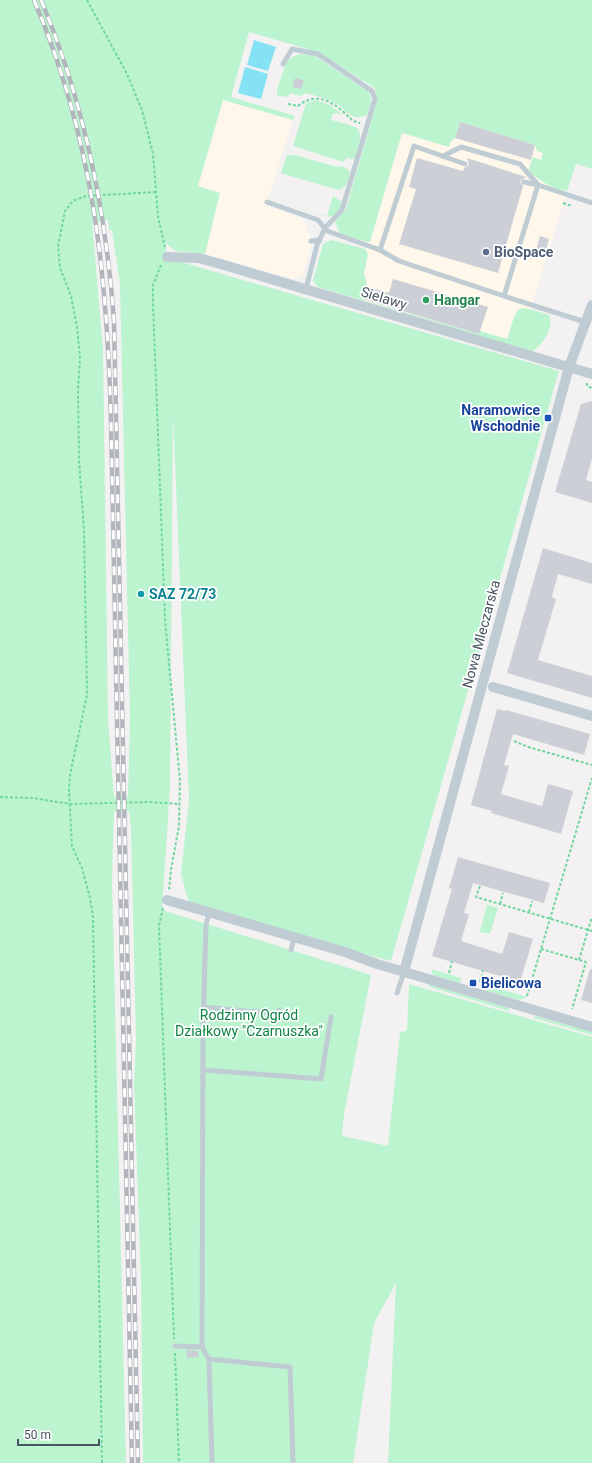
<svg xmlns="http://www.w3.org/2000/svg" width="592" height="1463" font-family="Roboto,sans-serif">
  <rect width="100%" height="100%" fill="#f3f1f1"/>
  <g fill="#fef7ea">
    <polygon points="223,100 293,120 266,206 302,218 310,235 311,247 303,275 294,279 205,254 220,193 198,186"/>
    <polygon points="410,100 580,150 519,345 363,300 367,285 364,273 368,254 365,249 367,242 370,241"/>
  </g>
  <g fill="#bcf4d0" fill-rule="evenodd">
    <path d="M 0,0 L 592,0 L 592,169 L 576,164 L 567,191 C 551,189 541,181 528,171 L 533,157 L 541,160 L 543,153 L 537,151 L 535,145 L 460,122 L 455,138 L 450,142 L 449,147 L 402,133 L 370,242 L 367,242 L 340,234 L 335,222 L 346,209 L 377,101 L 375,88 L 318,52 L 249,32 L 231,97 L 295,116 L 293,120 L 223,100 L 198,186 L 220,193 L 205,254 L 175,251 L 165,242 L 167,258 L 559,371 L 391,961 L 190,907 L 181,874 L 189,800 L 173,413 L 170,786 L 162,910 L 371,975 L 344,1114 L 342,1136 L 388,1146 L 400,1033 L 407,1030 L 409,984 L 592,1037 L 592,1463 L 388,1463 L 396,1283 L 374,1323 L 353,1463 L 143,1463 L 141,1282 L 134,1083 L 136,1040 L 131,829 L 129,811 L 114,811 L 112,880 L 126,1463 L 0,1463 ZM 108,220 L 109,230 L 112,230 L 120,284 L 130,719 L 128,797 L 114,797 L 108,719 L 103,349 L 92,222 Z"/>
    <path d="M 299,54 L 314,55 L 369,92 C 373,101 370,107 367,115 C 350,123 348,110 335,103 C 326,98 316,96 306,93 L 300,96 L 291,93 L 287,97 L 277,95 L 277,89 L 287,60 Z"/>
    <path d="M 316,100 L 330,105 L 342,114 L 333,113 L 331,120 C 360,128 365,124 356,157 L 352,159 L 347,158 L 343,162 L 293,146 L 306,103 Z"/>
    <path d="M 287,155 L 299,156 L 333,166 L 345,167 L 350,172 C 348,181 347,187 339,190 L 283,174 L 281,173 Z"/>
    <path d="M 333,196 L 341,201 C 341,209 337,215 329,217 L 274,201 L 327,216 Z"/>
    <path d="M 331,240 L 365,249 L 368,254 L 364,273 L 367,285 L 363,300 L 479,334 L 480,331 L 507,339 C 519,306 511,303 549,315 C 555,329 542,344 532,352 L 318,287 L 313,281 L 323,244 Z"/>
    <polygon points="487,905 498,908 490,934 480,932"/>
    <polygon points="431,969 461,978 460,983 433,975"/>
    <polygon points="428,984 509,1008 509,1011 430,987"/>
    <polygon points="486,985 527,997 519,1000 484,990"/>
    <polygon points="535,1016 592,1032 592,1035 534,1018"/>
  </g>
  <g fill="#85e2f5">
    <polygon points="254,40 276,47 268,71 247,65"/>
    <polygon points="245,67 268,74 261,99 238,93"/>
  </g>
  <g fill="#ccd0d6">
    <polygon points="295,78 304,80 301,89 292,87"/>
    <polygon points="460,122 535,145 531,160 455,138"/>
    <polygon points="417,158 463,171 464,168 469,165 467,158 526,177 520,181 523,186 498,273 399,244 416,189 409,187"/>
    <polygon points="540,236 549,239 544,256 535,253"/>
    <polygon points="393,279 488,307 479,334 363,299 367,287 389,293"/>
    <polygon points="592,401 592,459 586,480 592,482 592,503 555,492 581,404"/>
    <polygon points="543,548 592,563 592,584 558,574 552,597 556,599 538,660 592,676 592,698 507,673"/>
    <polygon points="497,709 505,711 506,710 590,734 584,755 513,734 504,765 509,766 501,794 542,806 548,784 573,791 561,834 491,813 492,811 471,805"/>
    <polygon points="458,857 550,883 544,903 473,883 464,913 469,914 461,941 502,954 509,932 533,939 520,982 432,956 452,889 449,888"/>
    <polygon points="590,969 592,969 592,1003 581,1000"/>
    <polygon points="186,1350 198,1351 199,1357 187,1358"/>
  </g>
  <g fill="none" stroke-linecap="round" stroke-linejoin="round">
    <g stroke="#70d6a0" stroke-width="2" stroke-dasharray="3 2" stroke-linecap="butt">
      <polyline points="87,0 127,74 142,110 153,154 158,217 165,247"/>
      <path d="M 288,104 L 298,106 C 313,94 326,98 340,109 C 348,115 350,121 360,123"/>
      <polyline points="563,203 572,206"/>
      <polyline points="161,265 153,285 153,303 165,620 180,781 179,826 171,869 169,891"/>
      <polyline points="587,383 587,386 592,388"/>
      <polyline points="514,741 528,747 592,765"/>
      <polyline points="0,797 33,798 70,804 148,802 180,804"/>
      <polyline points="480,886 476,897 592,931"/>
      <polyline points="500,904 503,893"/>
      <polyline points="163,908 159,926 174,1339"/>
      <polyline points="529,912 532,901"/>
      <polyline points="541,949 586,962 572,1009"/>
      <polyline points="579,960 592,917"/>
      <polyline points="449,973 452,961"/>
      <polyline points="480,982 483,970"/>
      <polyline points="500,988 504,975"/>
      <polyline points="527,996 592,778"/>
      <polyline points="175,1353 179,1463"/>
      <polyline points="102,1463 93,917 90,898 82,868 72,846 69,791 70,775 87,695 84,530 79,460 78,392 80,357 77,327 71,296 60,268 58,246 65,211 73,201 86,196 157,192"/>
    </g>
    <g stroke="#c0ccd4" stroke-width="5">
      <polyline points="283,64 292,49 318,54 372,91 375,99 342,210 325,228 317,245 306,289"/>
      <polyline points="443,156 461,147 520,164 538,185"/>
      <polyline points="524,182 538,185"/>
      <polyline points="267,202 318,220 327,231 380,250 414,146 465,164"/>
      <polyline points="311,241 320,240"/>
      <polyline points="380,250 399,261 504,296"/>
      <polyline points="585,322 504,296 538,185 592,203"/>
      <polyline points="291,950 294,937"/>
      <polyline points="397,993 404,972"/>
      <polyline points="204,1007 277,1014 279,1010"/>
      <polyline points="204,1070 321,1079 331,1017"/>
      <polyline points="175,1346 202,1347 203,1027 206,925 209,913"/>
      <polyline points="202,1347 209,1359 212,1463"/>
      <polyline points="209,1359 290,1367 293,1463"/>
    </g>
    <g stroke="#c0ccd4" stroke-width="10">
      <polyline points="167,257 198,258 217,263 592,374"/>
      <polyline points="493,687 592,716"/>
      <polyline points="167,900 345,952 377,964 592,1027"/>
      <polyline points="404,972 569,367 592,305"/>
    </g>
    <defs>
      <g id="rail">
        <path d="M 34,0 C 93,139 107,272 111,421 L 132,1463"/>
        <path d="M 41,0 C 84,102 106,211 114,321 L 138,1463"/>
      </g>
    </defs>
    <use href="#rail" stroke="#b2b6bc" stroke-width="4.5"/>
    <use href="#rail" stroke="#fff" stroke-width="3" stroke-dasharray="9" stroke-linecap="butt"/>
  </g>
  <circle fill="#5c6f8a" stroke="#fff" stroke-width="1.5" cx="486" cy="252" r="4"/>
  <circle fill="#2e9e5b" stroke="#fff" stroke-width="1.5" cx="426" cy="300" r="4"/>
  <g fill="#1a4fb4" stroke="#fff" stroke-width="1.5">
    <rect x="544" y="414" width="8" height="8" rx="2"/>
    <rect x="469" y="979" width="8" height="8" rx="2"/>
  </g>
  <circle fill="#0f9aa8" stroke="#fff" stroke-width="1.5" cx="141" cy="594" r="4"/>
  <g text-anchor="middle" stroke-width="3.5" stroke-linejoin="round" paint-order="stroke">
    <g font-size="14" font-weight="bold" fill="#4e5e75" stroke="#fff" text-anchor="start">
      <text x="494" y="257">BioSpace</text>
    </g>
    <g font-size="14" fill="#475560" stroke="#fff">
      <text transform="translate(384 298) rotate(17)" y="5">Sielawy</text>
      <text transform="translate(481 634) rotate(-75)" y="5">Nowa Mleczarska</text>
    </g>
    <g font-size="14" font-weight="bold" fill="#27864d" stroke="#fff" text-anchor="start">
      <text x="434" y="305">Hangar</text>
    </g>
    <g font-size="14" font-weight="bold" fill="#164399" stroke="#fff" text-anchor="end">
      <text x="540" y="415">Naramowice<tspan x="540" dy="16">Wschodnie</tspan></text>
      <text x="481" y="988" text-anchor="start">Bielicowa</text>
    </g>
    <g font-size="14" font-weight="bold" fill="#0d838f" stroke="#fff" text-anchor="start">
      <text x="149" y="599">SAZ 72/73</text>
    </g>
    <g font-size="14" fill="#0e8545" stroke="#fff">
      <text x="249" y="1020">Rodzinny Ogród<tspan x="249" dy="16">Działkowy "Czarnuszka"</tspan></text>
    </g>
  </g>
  <path d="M18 1439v6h81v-6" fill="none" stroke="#475560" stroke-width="2"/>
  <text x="24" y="1439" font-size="12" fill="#475560" stroke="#ffffff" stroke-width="3" paint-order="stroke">50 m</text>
</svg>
